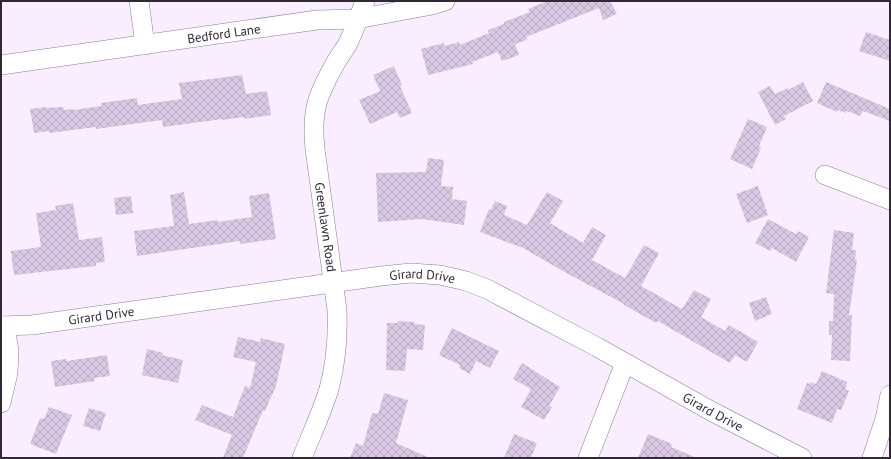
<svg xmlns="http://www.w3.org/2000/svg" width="891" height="459" font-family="'PT Sans',sans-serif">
  <defs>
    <pattern id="building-cross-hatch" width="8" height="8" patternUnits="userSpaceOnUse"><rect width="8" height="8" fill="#d9c8e3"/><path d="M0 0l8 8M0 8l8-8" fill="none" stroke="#bbacc3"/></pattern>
  </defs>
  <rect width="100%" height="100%" fill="#f9eeff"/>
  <g fill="url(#building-cross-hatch)">
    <polygon points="548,1 613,1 610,3 612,4 617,14 603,20 599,8 526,37 527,40 515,44 519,55 502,61 498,52 472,62 473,64 428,75 421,49 444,43 444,46 459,42 460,45 489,33 488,30 504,24 504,22 530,12 528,9"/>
    <polygon points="866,32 890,40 890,61 859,51"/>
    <polygon points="394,66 402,85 400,86 412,113 400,118 397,112 370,124 359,100 380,91 373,75"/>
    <polygon points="242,75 246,94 267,91 271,115 244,119 244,117 222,120 222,119 163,127 162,120 96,129 96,127 49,133 49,131 34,133 30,109 46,107 46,108 63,107 64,110 73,109 73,110 102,106 101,103 137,98 138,105 182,99 179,83"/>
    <polygon points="803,82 813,101 784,116 786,119 775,125 758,92 770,86 775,94 788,88 788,90"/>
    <polygon points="826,82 890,109 890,121 863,111 860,116 847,111 846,113 837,110 837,112 817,103"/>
    <polygon points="748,119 767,127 759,146 761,148 752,169 730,159"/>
    <polygon points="428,158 444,160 441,186 453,187 452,199 467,201 464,225 422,219 378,222 376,173 426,172"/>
    <polygon points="758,186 768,215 747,223 736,194"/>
    <polygon points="184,192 189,224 218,220 218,222 252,217 249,196 269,193 276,239 240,244 240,241 137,256 134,231 174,226 170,195"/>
    <polygon points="547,192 563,201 550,223 583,243 592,227 606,235 592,260 625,278 644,245 659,253 641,286 682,309 694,290 711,299 701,317 725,331 729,325 758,342 747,362 735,355 730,363 658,321 656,323 624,305 624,304 561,270 523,248 480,232 489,209 491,210 495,201 507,206 504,215 527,225"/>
    <polygon points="131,196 133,213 116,215 114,198"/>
    <polygon points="73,203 79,240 102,237 105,262 96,263 96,266 14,275 11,251 41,247 36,213 56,210 55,206"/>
    <polygon points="768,219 796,234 798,231 809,237 796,262 772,248 770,251 755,243"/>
    <polygon points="834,230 854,233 852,250 856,250 855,259 857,260 849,315 852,315 850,361 831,360 832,335 829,335 829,321 833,321 834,294 826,293"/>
    <polygon points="766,297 772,314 755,321 749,303"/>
    <polygon points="398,321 414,322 414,324 425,325 423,350 407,349 405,371 386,370 387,323 398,323"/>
    <polygon points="452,328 499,351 490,368 476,361 470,374 459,368 460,365 439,355"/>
    <polygon points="238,337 260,342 261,338 285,344 276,386 265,411 263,410 243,458 223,458 232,435 195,420 202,405 233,417 245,386 250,388 256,362 233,357"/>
    <polygon points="147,349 163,353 162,355 183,360 178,383 142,375"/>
    <polygon points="107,355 110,376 94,378 95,381 55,387 51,361 66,359 67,361"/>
    <polygon points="522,363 560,387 549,406 552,407 544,420 521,407 531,389 513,379"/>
    <polygon points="822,371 847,382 845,389 849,391 841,410 837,409 832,423 797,409 807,383 810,384 810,382 816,384"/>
    <polygon points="384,393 408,400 396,443 430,458 350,458 356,443 363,446 372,413 378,414"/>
    <polygon points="49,407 72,415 56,454 30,444 40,418 44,419"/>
    <polygon points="89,408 106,413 100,431 83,426"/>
    <polygon points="514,434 537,443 531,458 504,458"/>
    <polygon points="648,434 672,444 671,447 697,458 638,458"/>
  </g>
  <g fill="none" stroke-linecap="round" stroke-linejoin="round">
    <defs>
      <g id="minor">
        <polyline points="139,1 145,45"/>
        <path id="s1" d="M 1,65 L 317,20 L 357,19 L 432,5 L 445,1"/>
        <polyline points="825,175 890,200"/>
        <path id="s2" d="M 1,326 L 32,325 L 381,276 L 411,273 L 440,275 L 466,281 L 487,289 L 597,347 L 711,411 L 802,458"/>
        <polyline points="1,403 8,373 9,351 5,326"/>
        <path d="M 302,458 C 311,435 322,412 329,389 C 336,363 338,336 337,310 L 315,149 C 311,110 317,96 336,62 C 340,55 346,48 349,41 C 355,28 360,14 365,1"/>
        <polyline points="588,458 625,363"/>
        <polyline points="872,458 885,419 890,395"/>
      </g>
    </defs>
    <use href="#minor" stroke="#8c7c95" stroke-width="20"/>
    <use href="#minor" stroke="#fff" stroke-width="19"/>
  </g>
  <g text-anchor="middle" stroke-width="3" stroke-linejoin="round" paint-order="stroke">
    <g font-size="13" fill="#302933" stroke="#fff">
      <text dy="5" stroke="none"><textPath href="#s1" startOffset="225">Bedford Lane</textPath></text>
      <text transform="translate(326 227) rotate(82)" y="5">Greenlawn Road</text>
      <text dy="5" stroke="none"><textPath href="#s2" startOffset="425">Girard Drive</textPath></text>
      <text dy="5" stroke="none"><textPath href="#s2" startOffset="101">Girard Drive</textPath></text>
      <text dy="5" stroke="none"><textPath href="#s2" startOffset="749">Girard Drive</textPath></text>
    </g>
  </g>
  <rect width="891" height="459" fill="none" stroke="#302933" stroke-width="4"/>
</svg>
